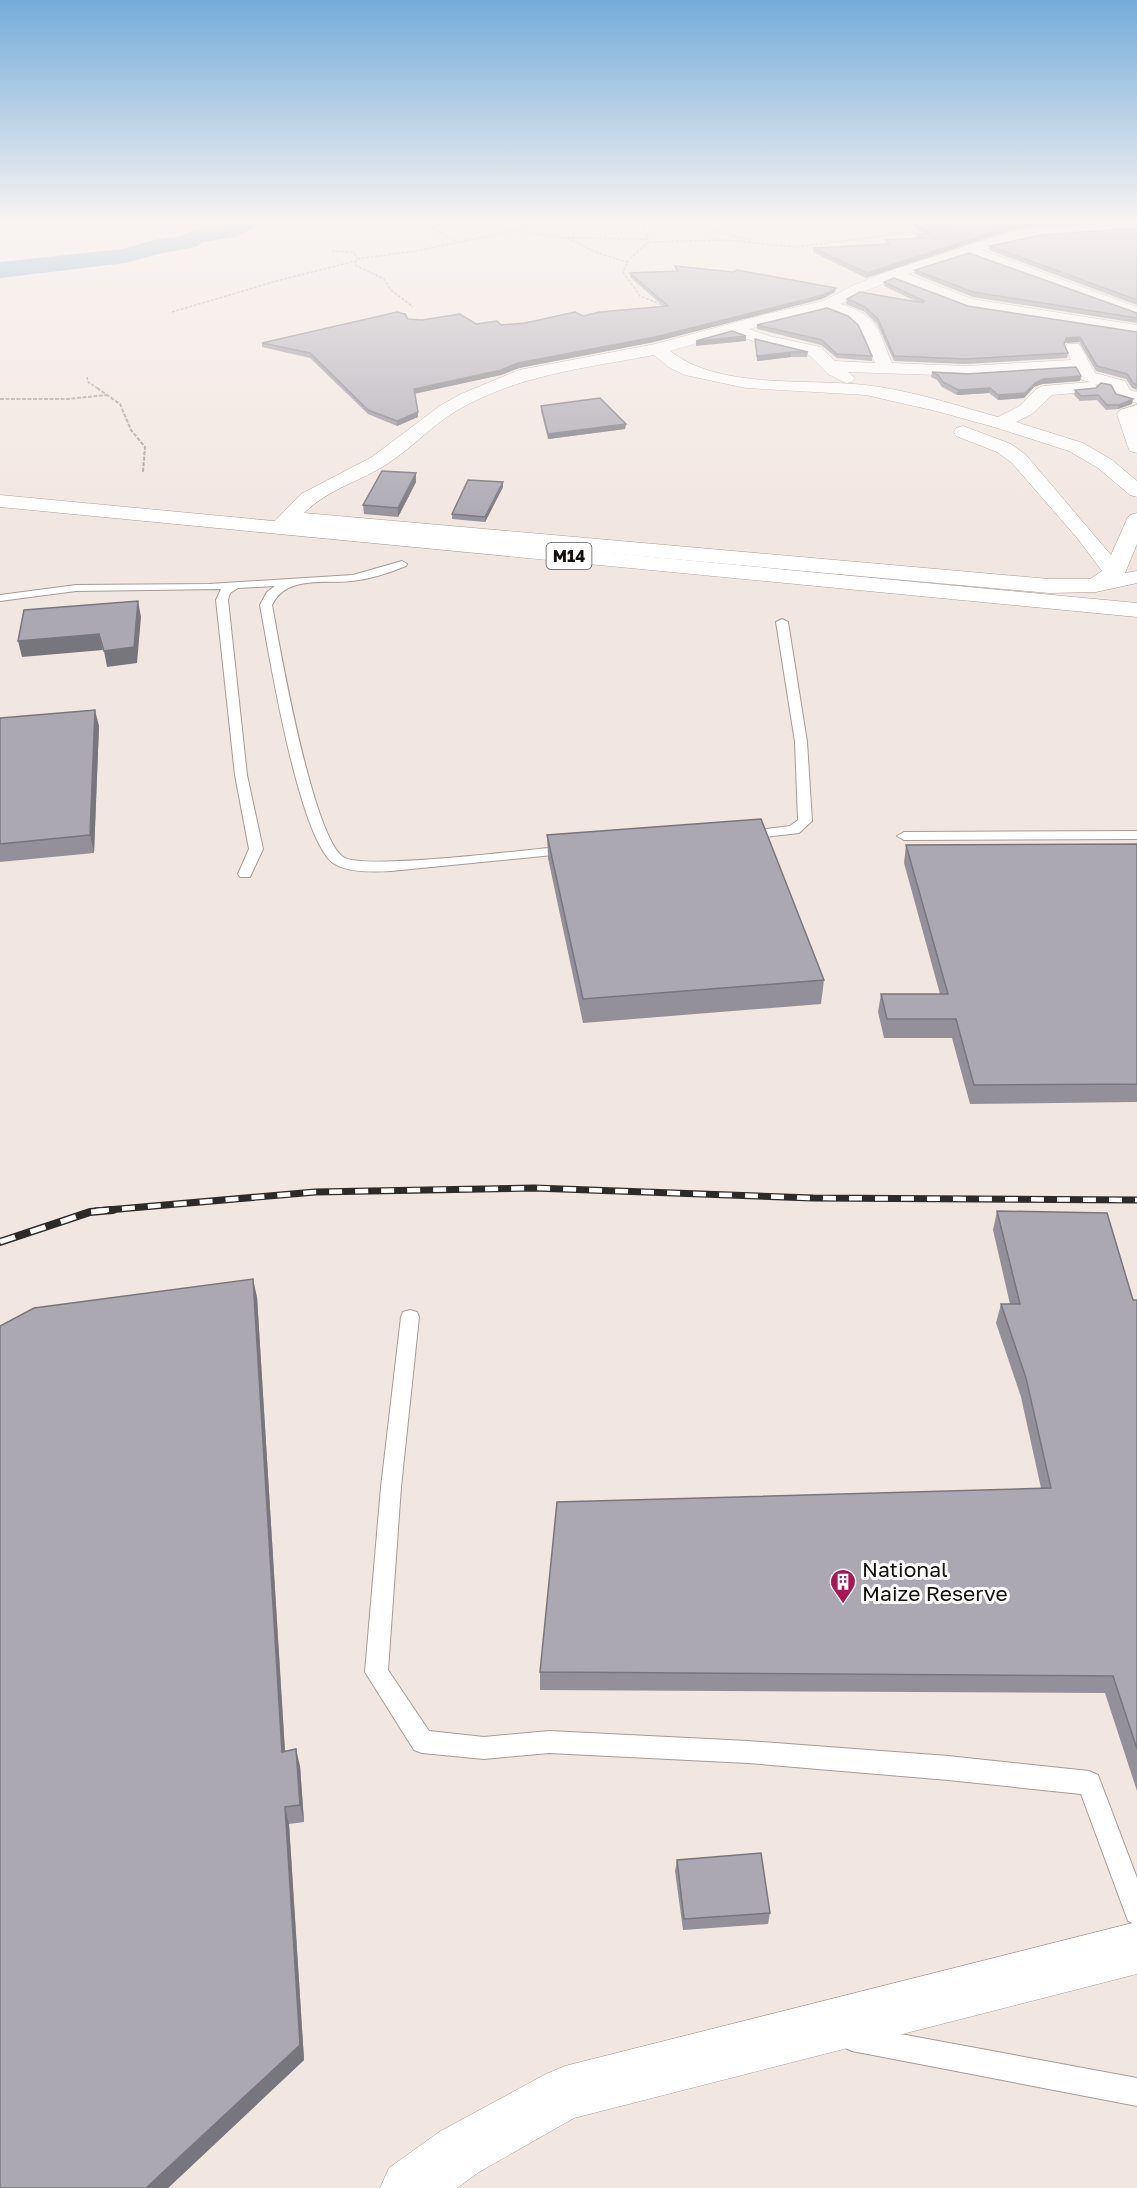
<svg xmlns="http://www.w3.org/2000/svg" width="1137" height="2188" font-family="'Golos Text',sans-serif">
  <rect width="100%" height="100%" fill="#f2e6e1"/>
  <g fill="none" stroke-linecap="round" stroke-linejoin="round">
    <polygon fill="#689fc2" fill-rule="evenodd" points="231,221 261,221 257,226 236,237 203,242 196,247 158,254 126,263 0,278 0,262 123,249 154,240 180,236 197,229 222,226"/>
    <defs>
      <g id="lane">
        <path d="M 402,561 L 407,564 L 406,566 C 389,573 370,579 352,581 C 325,584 286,575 272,605 C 280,649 312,834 343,857 C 363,871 533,849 568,846 L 575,850 L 573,853 L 391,871 C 374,872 347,873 333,863 C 298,836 269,653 260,605 L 267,592 L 275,586 L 238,588 L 230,593 L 228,600 L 247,775 L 263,849 L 250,877 L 240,877 L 238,874 L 249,849 L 235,775 L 216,600 L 221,589 L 76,591 L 0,601 L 0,595 L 76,585 L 209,584 L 353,575 Z"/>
        <polygon points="782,619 788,622 807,742 812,821 799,833 746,839 739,835 741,832 790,826 798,820 795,742 776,622"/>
        <polygon points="1137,831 1137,839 904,840 897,836 904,832"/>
        <polygon points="410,1310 417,1312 419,1317 401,1487 388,1670 429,1731 484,1737 549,1731 748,1741 948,1756 1089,1771 1098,1775 1137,1878 1137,1925 1128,1921 1081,1794 948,1780 748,1763 549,1753 484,1759 422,1753 414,1750 365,1672 381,1487 401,1317 403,1312"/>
        <polygon points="852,2025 1137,2078 1137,2106 852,2051 843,2047 839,2038 843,2029"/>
      </g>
      <g id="street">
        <path d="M 1137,222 L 1137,230 C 1084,233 1033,233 982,250 L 1137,307 L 1137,317 L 968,255 L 908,274 L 972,299 L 1137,325 L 1137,335 L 968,308 L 893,280 L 862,292 L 841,304 C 880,317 877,328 892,363 L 965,366 L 1071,360 L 1065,348 L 1067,344 L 1079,344 L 1095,373 L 1125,381 L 1130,390 L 1137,392 L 1137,403 L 1116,397 L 1111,388 L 1095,384 L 1098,387 L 1095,391 L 1052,395 L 1032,414 L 1016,422 L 1083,443 L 1112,460 L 1137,481 L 1137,497 L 1130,495 L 1098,468 L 1069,451 L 994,427 L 936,411 L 866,395 L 746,388 L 685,375 L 670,368 L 654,355 C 585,368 517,375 456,411 C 431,426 411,449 387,464 C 359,482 328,489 304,513 L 1049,579 L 1090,579 L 1102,571 L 1078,539 L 1012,463 L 997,452 L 956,436 L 954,432 L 956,428 L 963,426 L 1011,444 L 1026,455 L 1111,555 L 1127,519 L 1130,515 L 1137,513 L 1137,544 L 1125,573 L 1137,571 L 1137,583 L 1096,592 L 1049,593 L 293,525 C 285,532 281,535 271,532 L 268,528 L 301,494 L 372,457 L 441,405 L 461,394 L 519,370 L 655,344 L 767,314 L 823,301 L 852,286 L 886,272 L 1011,232 L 1038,228 ZM 827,310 C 864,323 861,328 875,363 L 835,361 L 821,347 L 769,336 L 749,329 ZM 732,333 L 758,343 L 809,355 L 828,374 L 846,383 L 852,382 L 855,378 L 848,372 L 965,376 L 1076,369 L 1082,380 L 1090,382 L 1043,386 L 1036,389 L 1020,406 L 998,417 C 955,405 910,390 865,385 C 804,378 720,390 670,351 Z"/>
        <polygon points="1137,405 1137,453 1130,451 1128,447 1117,414 1120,410"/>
        <polygon points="1137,1922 1137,1974 574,2118 479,2172 457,2188 380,2188 389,2168 439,2132 546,2074 565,2066"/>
      </g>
      <polygon id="highway" points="0,495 1137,603 1137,617 0,507"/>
    </defs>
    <use href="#lane" stroke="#a69b96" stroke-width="2"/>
    <use href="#street" stroke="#a69b96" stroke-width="1"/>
    <use href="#highway" stroke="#a69b96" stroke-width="1"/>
    <g stroke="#a69d99" stroke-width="1.5" stroke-dasharray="3 1.5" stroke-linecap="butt">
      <polyline points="413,221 430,227 455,241"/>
      <polyline points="467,221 513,230"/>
      <polyline points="641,221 649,242 629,259 623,272 640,296 665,306"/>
      <polyline points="696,221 715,231 750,240"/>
      <polyline points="431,227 468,222"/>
      <polyline points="523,232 566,238 647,239"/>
      <polyline points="567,238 598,253 627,262"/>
      <polyline points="649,242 725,240 796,247 913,232 922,235"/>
      <polyline points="332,251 354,252 357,259 355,265 384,279 391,290 413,307"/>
      <polyline points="357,259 416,251 560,221"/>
      <polyline points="172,312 280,280 356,261"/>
      <polyline points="87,377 88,382 99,389"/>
    </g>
    <g stroke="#a69d99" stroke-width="2" stroke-dasharray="4 1.5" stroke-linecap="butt">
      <polyline points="97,388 120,404 131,430 145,447 143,472"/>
      <polyline points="0,399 67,399 107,395"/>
    </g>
    <use href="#lane" fill="#fff" fill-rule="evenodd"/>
    <use href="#street" fill="#fff" fill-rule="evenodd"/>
    <use href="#highway" fill="#fff" fill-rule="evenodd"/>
    <defs>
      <polyline id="rail-far1" points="96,1211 315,1192 534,1188 813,1198 1137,1200"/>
      <polyline id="rail" points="0,1242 90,1212 113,1210"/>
    </defs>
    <use href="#rail-far1" stroke="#2e2a27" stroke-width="7"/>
    <use href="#rail" stroke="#2e2a27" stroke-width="8"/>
    <use href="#rail-far1" stroke="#fff" stroke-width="4.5" stroke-dasharray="13" stroke-linecap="butt"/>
    <use href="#rail" stroke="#fff" stroke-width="5" stroke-dasharray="16" stroke-linecap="butt"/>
  </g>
  <g fill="#939099">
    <polygon points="941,221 1127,221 1038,226 1011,230 866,278 813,252 813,248 886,244 886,240 916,238 917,234 923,233 914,228 914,223 943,224"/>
    <polygon points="1137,228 1137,305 989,250 990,246"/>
    <polygon points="675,266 835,292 822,299 654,342 519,368 501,375 415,393 418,417 397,426 368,414 310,358 262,347 262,343 408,319 476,324 501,325 525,323 663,306 630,277 630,273 676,271"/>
    <polygon points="915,270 1137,313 1137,323 973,297 915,274"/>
    <polygon points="884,282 968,306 1137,332 1137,390 1132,388 1126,379 1096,371 1079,342 1065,343 1064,345 1068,353 1067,358 965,364 894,361 877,324 865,312 846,304 847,299 917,302 884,286"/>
    <polygon points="827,308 872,356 872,361 837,358 821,345 757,329 757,325"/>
    <polygon points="755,339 808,352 807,357 791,357 757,361"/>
    <polygon points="932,372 1081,376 1080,381 1042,384 1034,387 1024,398 998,400 989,393 957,395 942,387 937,380 931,377"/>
    <polygon points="1075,390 1116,394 1132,404 1118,409 1106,410 1097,400 1080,401 1074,395"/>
    <polygon points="541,406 626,424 625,429 548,439 541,411"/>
    <polygon points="416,482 398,517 364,514 363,505"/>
    <polygon points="503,487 485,522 452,519 452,514"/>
    <polygon points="0,718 99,726 94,853 0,862"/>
    <polygon points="547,835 824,980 821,1004 583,1023 548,858"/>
    <polygon points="1137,844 1137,1102 970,1104 952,1038 884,1038 878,1012 881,994 940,994 904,863 906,845"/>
    <polygon points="997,1211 1133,1300 1137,1300 1137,1791 1105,1693 540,1690 540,1672 1041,1488 1021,1397 996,1323 1001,1304 1010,1304 993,1230"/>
    <polygon points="257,1297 285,1751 300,1766 304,1822 289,1824 304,2060 168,2188 0,2188"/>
    <polygon points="677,1860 770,1913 768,1924 683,1930 675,1871"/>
  </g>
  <g fill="#78767d">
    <polygon points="1039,222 1038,226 1011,230 866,278 867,273 1011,226"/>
    <polygon points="836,288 835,292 822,299 654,342 519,368 501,375 414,394 414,389"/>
    <polygon points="746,336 746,341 696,346 696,341"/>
    <polygon points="1080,337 1079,342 1065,343 1063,349 1066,338"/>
    <polygon points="791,352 791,357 757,361 757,356"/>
    <polygon points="1081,376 1080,381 1042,384 1034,387 1024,398 998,400 998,395 1043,379"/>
    <polygon points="990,388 989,393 957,395 958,390"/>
    <polygon points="1133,399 1132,404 1118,409 1119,405"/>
    <polygon points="418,412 418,417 397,426 397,421"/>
    <polygon points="626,424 625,429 548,439 548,434"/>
    <polygon points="416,473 416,482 398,517 398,508"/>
    <polygon points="503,482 503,487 485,522 485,517"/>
    <polygon points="138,601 141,617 137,663 107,667 104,651"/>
    <polygon points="99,634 103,650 22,657 18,641"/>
    <polygon points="95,710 99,726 94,853 90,835"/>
    <polygon points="253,1279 257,1297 286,1769 282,1752"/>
    <polygon points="296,1749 300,1766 304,1822 300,1805"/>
    <polygon points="285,1807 289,1824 304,2060 168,2188 146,2188"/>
  </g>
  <g fill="#aba8b2" stroke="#78767d" stroke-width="1.5">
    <polygon points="944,221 1050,221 1011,226 867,273 813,248 890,244 886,240 922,238 917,234 930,233 914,223 946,224"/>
    <polygon points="1137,228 1137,300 990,246 1041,235"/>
    <polygon points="969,253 1137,313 1137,318 973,292 915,270"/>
    <polygon points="675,266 733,272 737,270 836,288 823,295 655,337 518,363 501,370 414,389 418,412 397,421 368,410 310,353 262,343 397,312 405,314 408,319 422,320 460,314 476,324 497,321 501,325 525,323 575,312 583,316 600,312 668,306 630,273 678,271"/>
    <polygon points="894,278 968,306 1137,332 1137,385 1133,383 1127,374 1097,366 1080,337 1066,338 1064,344 1068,353 966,359 894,356 878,319 865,307 847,299 860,292 923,303 924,301 884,282"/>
    <polygon points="827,308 848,316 858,325 872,356 837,354 822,340 757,325"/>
    <polygon points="732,331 746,336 696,341"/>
    <polygon points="755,339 808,352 791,352 757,356"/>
    <polygon points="1076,367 1081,376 1043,379 1035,383 1025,393 998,395 990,388 958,390 943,382 938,375 932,372 966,374"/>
    <polygon points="1101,383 1111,385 1116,394 1133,399 1119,405 1107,405 1098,395 1081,396 1075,390 1096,388"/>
    <polygon points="600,398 626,424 548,434 541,406"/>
    <polygon points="382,471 416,473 398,508 363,505"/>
    <polygon points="468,480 503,482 485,517 452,514"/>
    <polygon points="138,601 134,647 104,651 99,634 18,641 24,610"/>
    <polygon points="95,710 90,835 0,844 0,718"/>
    <polygon points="761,819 824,980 583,999 547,835"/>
    <polygon points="1137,844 1137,1084 974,1085 956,1019 887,1019 881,994 948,994 906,845"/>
    <polygon points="997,1211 1107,1213 1133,1300 1137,1300 1137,1749 1113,1676 540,1672 557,1502 1051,1488 1026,1378 1001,1304 1020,1304"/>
    <polygon points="253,1279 282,1752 296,1749 300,1805 285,1807 300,2045 146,2188 0,2188 0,1326 34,1308"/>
    <polygon points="761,1853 770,1913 684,1919 677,1860"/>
  </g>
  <linearGradient id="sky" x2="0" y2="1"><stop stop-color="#75acd9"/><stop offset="0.42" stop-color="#f9f4f2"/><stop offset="1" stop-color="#f9f4f2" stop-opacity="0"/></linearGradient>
  <rect width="1137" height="527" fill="url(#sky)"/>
  <defs>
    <symbol id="building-pin" viewBox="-11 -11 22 30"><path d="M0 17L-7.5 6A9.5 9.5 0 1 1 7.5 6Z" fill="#a71756" stroke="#fff"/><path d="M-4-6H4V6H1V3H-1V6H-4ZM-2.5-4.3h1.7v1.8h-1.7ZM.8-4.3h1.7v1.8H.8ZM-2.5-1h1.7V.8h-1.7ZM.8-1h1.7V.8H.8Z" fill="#fff"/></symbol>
  </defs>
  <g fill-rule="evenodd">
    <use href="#building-pin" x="828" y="1567" width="30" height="40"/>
  </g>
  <g text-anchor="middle" stroke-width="6" stroke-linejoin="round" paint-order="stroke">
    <rect fill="#fff" stroke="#595756" stroke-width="1.5" x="546.5" y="543" width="45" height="26" rx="4.5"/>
    <g font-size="16" font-weight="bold" fill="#120f0d">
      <text x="569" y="562">M14</text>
    </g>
    <g font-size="21" fill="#120f0d" stroke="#fff" text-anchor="start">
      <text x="862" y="1577">National<tspan x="862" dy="24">Maize Reserve</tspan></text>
    </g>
  </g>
</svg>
